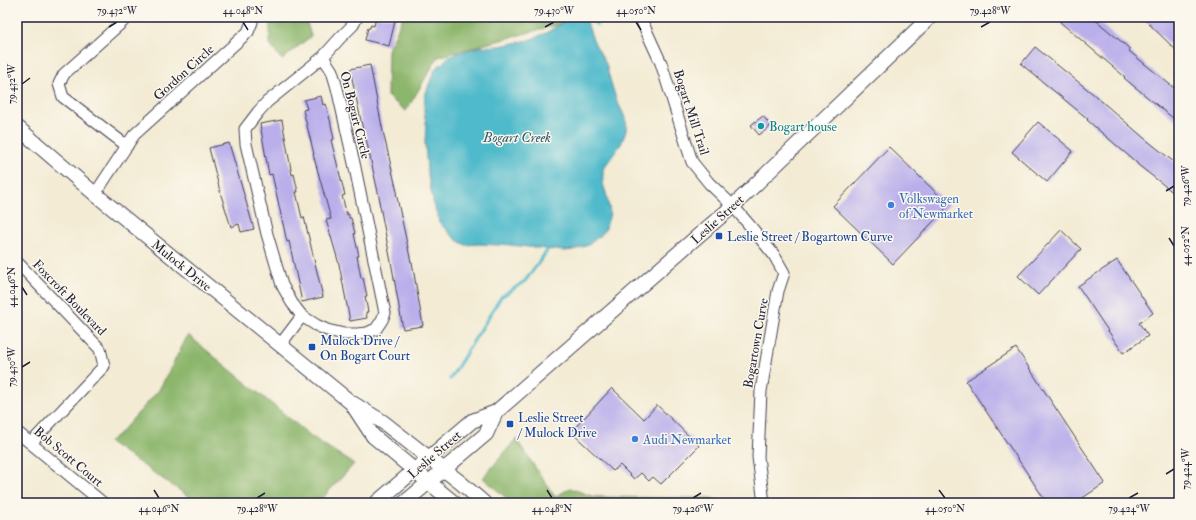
<svg xmlns="http://www.w3.org/2000/svg" width="1196" height="520" font-family="'IM FELL Double Pica',serif">
  <rect width="100%" height="100%" fill="#fbf7ec"/>
  <filter id="ink" filterUnits="userSpaceOnUse"><feTurbulence type="fractalNoise" baseFrequency=".025" numOctaves="2"/><feDisplacementMap in="SourceGraphic" scale="8" xChannelSelector="R" yChannelSelector="G"/><feConvolveMatrix kernelMatrix="1 2 1 2 8 2 1 2 1" color-interpolation-filters="sRGB"/></filter>
  <filter id="wash" filterUnits="userSpaceOnUse"><feTurbulence type="fractalNoise" baseFrequency=".012" numOctaves="4" result="noise"/><feDisplacementMap in="SourceGraphic" scale="16" xChannelSelector="R" yChannelSelector="G"/><feGaussianBlur stdDeviation="0.9" result="paint"/><feColorMatrix in="noise" values="0 0 0 0 0 0 0 0 0 0 0 0 0 0 0 0 0 1.4 0 .05"/><feComposite in="paint" operator="in"/></filter>
  <g filter="url(#wash)">
    <rect width="100%" height="100%" fill="#f3ebd4"/>
    <g fill="#8cb66c" stroke="#576c54">
      <polygon points="270,17 305,17 311,36 282,60 270,45"/>
      <polygon points="403,17 586,17 438,57 406,111 387,96 388,50"/>
      <polygon points="188,335 312,437 354,464 318,503 198,503 109,442 122,431 159,390"/>
      <polygon points="516,439 555,497 570,488 594,497 711,498 724,503 512,503 483,478"/>
    </g>
    <polygon fill="#4fbacb" stroke="#386e83" points="565,17 585,17 593,40 606,64 609,76 616,99 624,115 627,126 625,134 621,144 603,169 603,184 606,193 610,213 606,228 602,234 588,245 574,250 564,251 502,244 499,245 479,244 466,245 458,241 451,235 439,222 433,201 427,170 425,143 426,123 424,111 425,96 432,76 436,68 445,61 447,58 458,53 479,47 500,46 529,40 546,33 562,23"/>
    <g fill="none" stroke-linecap="round" stroke-linejoin="round">
      <g stroke="#4fbacb" stroke-width="3">
        <polyline points="587,17 597,25"/>
        <polyline points="450,379 501,297 525,281 547,251"/>
      </g>
    </g>
    <g id="blocks">
      <g fill="#baafeb">
        <polygon points="376,17 396,17 389,46 365,40 368,28 370,28 371,25 374,26"/>
        <polygon points="1064,17 1092,17 1130,49 1129,51 1179,92 1179,123 1124,78 1125,77 1060,22"/>
        <polygon points="1142,17 1179,17 1179,53"/>
        <polygon points="1035,47 1092,93 1144,138 1179,166 1179,197 1137,164 1137,163 1087,120 1088,119 1021,64"/>
        <polygon points="370,65 382,127 397,192 396,193 411,262 412,262 423,326 403,329 392,267 379,201 380,201 364,130 363,130 350,69"/>
        <polygon points="321,96 323,105 326,104 330,120 334,139 331,140 345,195 342,196 347,215 349,214 349,218 351,218 355,233 354,234 359,256 357,256 361,278 363,278 367,296 365,296 368,312 366,312 367,318 350,321 339,264 326,220 331,219 313,154 314,154 303,110 307,109 304,100"/>
        <polygon points="763,116 771,126 759,135 751,125"/>
        <polygon points="282,120 292,175 294,174 298,192 296,192 302,218 304,217 323,297 302,302 289,241 287,242 272,174 269,175 260,124"/>
        <polygon points="1038,122 1073,151 1047,182 1012,152"/>
        <polygon points="229,143 254,229 241,232 239,224 231,227 221,195 209,148"/>
        <polygon points="889,147 949,205 893,264 833,206"/>
        <polygon points="1061,230 1081,249 1038,295 1018,276"/>
        <polygon points="1117,260 1153,313 1139,323 1148,336 1123,353 1078,286"/>
        <polygon points="1016,348 1105,483 1075,503 1047,503 966,381"/>
        <polygon points="612,388 644,419 657,405 699,446 661,484 653,477 649,481 641,473 634,479 620,465 613,471 571,432"/>
      </g>
    </g>
  </g>
  <g filter="url(#ink)">
    <use href="#blocks" fill-opacity="0" stroke="#414052" stroke-width="1"/>
    <g fill="none" stroke-linecap="round" stroke-linejoin="round">
      <defs>
        <g id="minor">
          <polyline points="640,17 661,63 692,162 709,183 733,206 751,227 774,255 784,273 778,291 761,391 758,457 764,503"/>
          <polyline points="323,57 332,71 337,88 354,163 385,313 382,320 376,329 367,333 357,334 344,334 327,330 316,325 302,316 292,303 282,285 267,234 246,144 245,129 258,112 267,102 323,57 340,38 353,25 357,17"/>
          <polyline points="127,146 63,97 59,84 64,74 128,17"/>
          <polyline points="95,194 134,135 248,32 252,22 251,17"/>
          <polyline points="17,262 100,349 104,366 31,443"/>
          <polyline points="280,345 302,316"/>
          <polyline points="17,432 103,503"/>
        </g>
        <g id="major">
          <polyline points="17,127 95,194 349,401 383,422 461,483 484,503"/>
          <polyline points="352,404 373,436 454,503"/>
          <polyline points="376,503 472,421 496,412 699,235 733,206 930,17"/>
          <polyline points="404,503 486,434 496,412"/>
        </g>
      </defs>
      <use href="#minor" stroke="#414052" stroke-width="13"/>
      <use href="#major" stroke="#414052" stroke-width="16"/>
      <use href="#minor" stroke="#fff" stroke-width="11"/>
      <use href="#major" stroke="#fff" stroke-width="14"/>
    </g>
  </g>
  <path fill="none" stroke="#22223b" stroke-width="1.5" d="M 243,22 L 248,30M 636,22 L 641,30M 109,27 L 117,22M 545,27 L 554,22M 981,27 L 990,22M 22,84 L 30,78M 1166,191 L 1174,186M 1169,238 L 1174,246M 22,287 L 27,295M 22,367 L 30,362M 1166,474 L 1174,469M 154,490 L 159,498M 547,490 L 552,498M 939,490 L 945,498M 257,498 L 265,493M 693,498 L 701,493M 1129,498 L 1138,493"/>
  <circle fill="#0f9aa8" stroke="#fbf7ec" stroke-width="1.5" cx="761" cy="126" r="4"/>
  <g fill="#3f7fe0" stroke="#fbf7ec" stroke-width="1.5">
    <circle cx="891" cy="205" r="4"/>
    <circle cx="635" cy="439" r="4"/>
  </g>
  <g fill="#1a4fb4" stroke="#fbf7ec" stroke-width="1.5">
    <rect x="715" y="232" width="8" height="8" rx="2"/>
    <rect x="308" y="343" width="8" height="8" rx="2"/>
    <rect x="506" y="420" width="8" height="8" rx="2"/>
  </g>
  <g text-anchor="middle" stroke-width="3" stroke-linejoin="round" paint-order="stroke">
    <g font-size="13" fill="#22223b" stroke="#fbf7ec">
      <text transform="translate(183 72) rotate(-42)" y="5">Gordon Circle</text>
      <text transform="translate(692 112) rotate(72)" y="5">Bogart Mill Trail</text>
      <text transform="translate(356 115) rotate(76)" y="5">On Bogart Circle</text>
      <text transform="translate(717 219) rotate(-42)" y="5">Leslie Street</text>
      <text transform="translate(182 265) rotate(39)" y="5">Mulock Drive</text>
      <text transform="translate(70 297) rotate(46)" y="5">Foxcroft Boulevard</text>
      <text transform="translate(755 343) rotate(-80)" y="5">Bogartown Curve</text>
      <text transform="translate(434 454) rotate(-41)" y="5">Leslie Street</text>
      <text transform="translate(69 456) rotate(40)" y="5">Bob Scott Court</text>
    </g>
    <g font-size="13" fill="#0d838f" stroke="#fbf7ec" text-anchor="start">
      <text x="769" y="131">Bogart house</text>
    </g>
    <g font-size="13" fill="#366cbe" stroke="#fbf7ec" text-anchor="start">
      <text x="899" y="203">Volkswagen<tspan x="899" dy="15">of Newmarket</tspan></text>
      <text x="643" y="444">Audi Newmarket</text>
    </g>
    <g font-size="13" fill="#164399" stroke="#fbf7ec" text-anchor="start">
      <text x="727" y="241">Leslie Street / Bogartown Curve</text>
      <text x="320" y="345">Mulock Drive /<tspan x="320" dy="15">On Bogart Court</tspan></text>
      <text x="518" y="422">Leslie Street<tspan x="518" dy="15">/ Mulock Drive</tspan></text>
    </g>
    <g font-size="14" font-style="italic" fill="#32576d" stroke="#fbf7ec">
      <text x="517" y="142">Bogart Creek</text>
    </g>
  </g>
  <rect width="1196" height="520" fill="none" stroke="#fbf7ec" stroke-width="44"/>
  <rect x="22" y="22" width="1152" height="476" fill="none" stroke="#22223b" stroke-width="1.5"/>
  <g font-size="10" text-anchor="middle" fill="#22223b">
    <text x="117" y="14">79.432°W</text>
    <text x="243" y="14">44.048°N</text>
    <text x="554" y="14">79.430°W</text>
    <text x="636" y="14">44.050°N</text>
    <text x="990" y="14">79.428°W</text>
    <text transform="translate(11 84) rotate(-90)" y="4">79.432°W</text>
    <text transform="translate(1185 186) rotate(-90)" y="4">79.426°W</text>
    <text transform="translate(1185 246) rotate(-90)" y="4">44.052°N</text>
    <text transform="translate(11 287) rotate(-90)" y="4">44.046°N</text>
    <text transform="translate(11 367) rotate(-90)" y="4">79.430°W</text>
    <text transform="translate(1185 469) rotate(-90)" y="4">79.424°W</text>
    <text x="159" y="512">44.046°N</text>
    <text x="257" y="512">79.428°W</text>
    <text x="552" y="512">44.048°N</text>
    <text x="693" y="512">79.426°W</text>
    <text x="945" y="512">44.050°N</text>
    <text x="1129" y="512">79.424°W</text>
  </g>
</svg>
